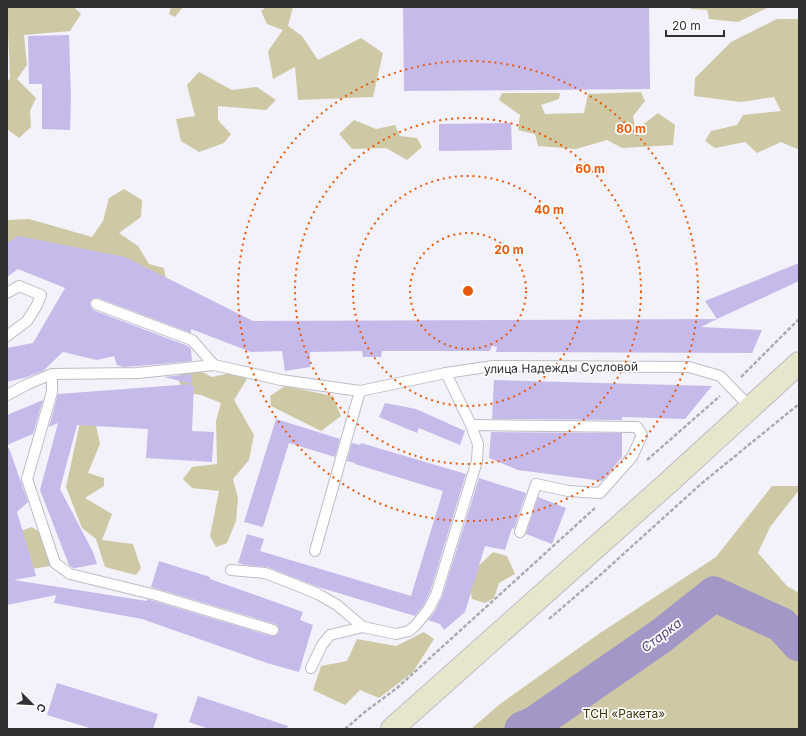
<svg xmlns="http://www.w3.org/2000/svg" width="806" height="736" font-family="Inter,sans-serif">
  <rect width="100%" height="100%" fill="#f3f1fa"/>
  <g fill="#cec9a4">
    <polygon points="7,7 74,7 81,14 70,31 24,35 27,65 17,79 36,98 30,111 31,127 19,138 7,129 7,83 10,78"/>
    <polygon points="171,7 183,7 175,17 169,14"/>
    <polygon points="266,7 293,7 288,26 302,36 318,60 361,38 383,53 373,97 298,100 295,67 273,79 268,51 283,30 267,24 261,11"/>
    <polygon points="691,7 769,7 738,22 709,19 707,10 691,9"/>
    <polygon points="777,19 799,19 799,148 797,149 781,142 757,153 745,142 715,148 705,141 711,131 737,125 743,115 781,111 774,97 741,102 694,96 695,78 731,42"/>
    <polygon points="199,72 232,90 257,87 276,100 266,110 218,106 218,120 231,134 224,143 199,152 181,141 176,119 195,116 187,85"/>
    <polygon points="641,92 645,101 633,116 636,130 658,113 675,125 673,145 622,148 607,140 576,149 538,146 535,134 518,130 520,115 499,100 502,93 560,93 559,99 541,105 545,114 584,113 588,94"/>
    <polygon points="354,120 376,129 395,125 400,136 417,138 422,147 407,160 386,148 352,149 339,134"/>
    <polygon points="124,189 142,200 141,217 119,233 138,246 149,264 164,268 167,288 7,253 7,221 8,220 29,219 92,237 103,221 109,198"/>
    <polygon points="189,365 212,377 231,373 247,379 234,400 254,435 249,460 233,479 238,498 236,521 227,543 216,547 210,536 219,491 192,488 183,479 192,467 217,464 216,421 221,403 201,395 182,392 178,377"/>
    <polygon points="285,386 333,396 341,416 321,431 271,406 270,396"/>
    <polygon points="93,411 100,444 88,473 104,478 104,486 85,498 112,514 102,540 133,544 141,568 136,575 105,567 96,539 82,528 66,487 82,413"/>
    <polygon points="772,486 799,486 799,490 770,527 758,553 787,586 799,593 799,729 471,729 500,704 600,633 716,557"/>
    <polygon points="32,527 54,542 50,566 26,570 8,535"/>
    <polygon points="493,552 507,556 515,574 499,583 494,598 485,603 472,599 468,576"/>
    <polygon points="424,632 434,639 413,672 379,698 360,690 345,705 313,690 321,666 347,661 357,639 396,646"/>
  </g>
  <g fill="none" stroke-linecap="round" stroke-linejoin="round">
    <polyline stroke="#a397c7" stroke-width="35" points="522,729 534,724 661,636 714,594 782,625 799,644"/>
  </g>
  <g fill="#c6baeb">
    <polygon points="403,7 649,7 650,89 404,91"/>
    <polygon points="69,35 71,99 70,130 42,129 42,84 29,84 28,36"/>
    <polygon points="511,123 512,150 439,151 439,124"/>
    <polygon points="18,236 125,257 253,321 717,319 701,327 762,330 752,353 496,352 497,347 492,346 490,351 382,351 381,357 363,357 362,351 310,352 310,367 285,371 282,351 251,352 191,329 191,333 98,298 95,298 92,299 90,302 91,308 93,310 188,346 191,349 192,361 138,366 123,367 117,365 114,356 97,360 63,352 43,371 27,377 7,382 7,348 33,343 65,288 18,269 7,277 7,243"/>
    <polygon points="799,263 799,281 717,319 705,301"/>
    <polygon points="192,374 192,384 164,377"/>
    <polygon points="494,380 712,386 685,419 622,417 622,420 492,419"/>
    <polygon points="192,384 192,386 194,386 192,431 214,432 212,462 146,458 148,429 77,425 60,489 93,552 97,564 75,568 73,568 69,565 40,490 58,423 49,427 58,394"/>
    <polygon points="43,400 33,434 7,445 7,415"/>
    <polygon points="385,403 416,409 465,431 460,445 419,428 417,433 379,417"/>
    <polygon points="276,419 340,439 335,457 289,443 263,527 244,522"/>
    <polygon points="491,432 622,433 622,457 613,468 602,481 518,470 489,458"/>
    <polygon points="352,443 360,445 361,443 466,474 430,592 423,606 415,616 318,587 267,567 245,565 238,563 247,534 264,539 260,551 411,596 443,491 355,464 355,463 347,461"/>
    <polygon points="7,448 9,448 28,502 17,512 36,576 14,580 147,601 147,599 271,636 275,636 279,632 279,628 277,625 275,624 151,587 159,561 210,577 210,579 303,612 300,620 313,625 299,672 270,664 142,619 54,603 56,595 7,605"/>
    <polygon points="479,478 526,493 514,529 512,528 505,550 485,546 465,612 444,630 440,624 428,620 434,613 442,597"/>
    <polygon points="538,497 566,508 552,544 526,534"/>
    <polygon points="57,683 158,714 153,729 93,729 47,715"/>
    <polygon points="198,696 288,726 287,729 209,729 189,722"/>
  </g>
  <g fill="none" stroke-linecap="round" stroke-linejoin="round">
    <defs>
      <g id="lane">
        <polyline points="7,293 19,286 41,295 37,305 27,321 7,336"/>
        <polyline points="96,304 192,340 214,365"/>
        <polyline points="52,374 52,392 27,479 55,563 70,574 156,595 273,630"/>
        <polyline points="7,395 28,384 52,374 138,373 214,365 281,380 360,391 446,373 493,366 689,367 720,376 751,408"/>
        <polyline points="471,425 637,427 642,435 632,457 600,493 568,491 536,484 520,532"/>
        <polyline points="315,551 360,391"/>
        <polyline points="231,570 265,573 291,583 318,594 337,605 363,627 396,634 409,631 416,625 428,610 436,595 477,461 478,444 471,425 446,373"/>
        <polyline points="311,668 322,645 330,635 363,627"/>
      </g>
      <polyline id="secondary" points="392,729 669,482 799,363"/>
    </defs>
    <use href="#lane" stroke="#bebcc5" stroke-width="12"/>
    <use href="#secondary" stroke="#bebcc5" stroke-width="24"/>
    <g stroke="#adabb2" stroke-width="2.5" stroke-dasharray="4 2" stroke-linecap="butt">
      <polyline points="741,377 799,319"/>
      <polyline points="647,460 720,396"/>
      <polyline points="549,619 598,577 702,483 799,404"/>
      <polyline points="345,729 366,711 397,688 595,508"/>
    </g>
    <use href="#lane" stroke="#fff" stroke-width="10"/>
    <use href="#secondary" stroke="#e8e5cd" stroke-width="22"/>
  </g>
  <g fill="none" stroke="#e8590c" stroke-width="2" stroke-dasharray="2 4">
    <circle cx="468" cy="291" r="58"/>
    <circle cx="468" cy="291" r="115"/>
    <circle cx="468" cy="291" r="173"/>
    <circle cx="468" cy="291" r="230"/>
  </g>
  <g text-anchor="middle" stroke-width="3.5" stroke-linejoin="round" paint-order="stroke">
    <g font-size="12" fill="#313033" stroke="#fff">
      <text transform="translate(561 368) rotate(-1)" y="4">улица Надежды Сусловой</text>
    </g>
    <g font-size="12" fill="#393308" stroke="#fff">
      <text x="624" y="718">ТСН «Ракета»</text>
    </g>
    <g font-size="13" font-style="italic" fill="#584582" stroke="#fff">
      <text transform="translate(661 635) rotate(-37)" y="5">Старка</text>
    </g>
  </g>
  <circle cx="468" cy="291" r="6" fill="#e8590c" stroke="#fff" stroke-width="2"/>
  <g font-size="12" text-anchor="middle" font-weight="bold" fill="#e8590c" stroke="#fff" stroke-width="3.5" stroke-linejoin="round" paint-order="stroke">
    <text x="631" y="133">80 m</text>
    <text x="590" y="173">60 m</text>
    <text x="549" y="214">40 m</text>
    <text x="509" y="254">20 m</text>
  </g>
  <rect width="806" height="736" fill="none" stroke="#313033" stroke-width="16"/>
  <g transform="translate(32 704) rotate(114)" stroke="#ffffff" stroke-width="3" paint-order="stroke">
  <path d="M0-3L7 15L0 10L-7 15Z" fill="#313033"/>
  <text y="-6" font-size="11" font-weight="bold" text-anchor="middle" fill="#313033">С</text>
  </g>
  <path d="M666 30v6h58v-6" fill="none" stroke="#313033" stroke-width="2"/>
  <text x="672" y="30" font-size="12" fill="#313033" stroke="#ffffff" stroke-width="3" paint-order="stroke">20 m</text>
</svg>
